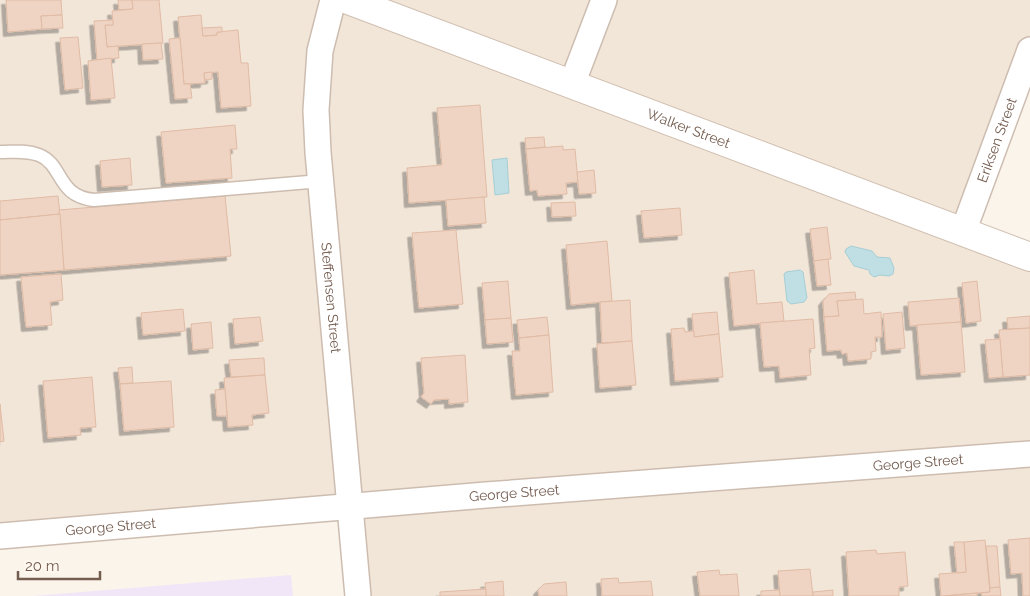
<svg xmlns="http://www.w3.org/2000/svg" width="1030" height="596" font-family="Raleway,sans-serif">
  <defs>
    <filter id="shadow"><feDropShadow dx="-4.5" dy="4.5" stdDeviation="0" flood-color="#0004"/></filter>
  </defs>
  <rect width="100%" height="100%" fill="#fbf4ea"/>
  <polygon fill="#f2e6d9" points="0,0 1030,0 1030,44 961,232 1030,259 1030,596 361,596 353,505 0,534"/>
  <polygon fill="#f1e6f8" points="291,575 293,596 33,596"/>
  <g fill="#bfdfe4" stroke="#a6ced5">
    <polygon points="507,158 509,193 495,195 492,160"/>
    <polygon points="851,246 872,251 877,257 890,258 894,268 893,274 889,276 880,275 874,277 870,274 869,270 854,266 845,252 846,249"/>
    <polygon points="800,270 803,272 807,298 804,302 791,304 787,301 784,274 786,272"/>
  </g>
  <g fill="#efd4c3" stroke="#e0bba5" filter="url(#shadow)">
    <polygon points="6,0 61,0 62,15 41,16 42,29 8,32"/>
    <polygon points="118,0 132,0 133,9 119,10"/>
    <polygon points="132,0 159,0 163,43 107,47 105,25 113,25 112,11 133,9"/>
    <polygon points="62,15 63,28 42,29 41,16"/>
    <polygon points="201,15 203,36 217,35 217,32 238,30 241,63 248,63 251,106 221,108 218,72 204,73 205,83 184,84 178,17"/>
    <polygon points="113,20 113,25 105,25 107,47 118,46 119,58 97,60 94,21"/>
    <polygon points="222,27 222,32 217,32 217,35 203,36 202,28"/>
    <polygon points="78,37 83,88 65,90 60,38"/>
    <polygon points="180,38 184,84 190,84 192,98 175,99 169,39"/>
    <polygon points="161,43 163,59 143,60 142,44"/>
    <polygon points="111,58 115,98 91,100 88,61"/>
    <polygon points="212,72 212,79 205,80 204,73"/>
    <polygon points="480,105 487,197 409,203 407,168 442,165 437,108"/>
    <polygon points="235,125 237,149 230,149 232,178 166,183 161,132"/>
    <polygon points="544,137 545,147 526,149 525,138"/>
    <polygon points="563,146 563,150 575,149 578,182 566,183 567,194 538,196 537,190 530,191 526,149"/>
    <polygon points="130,158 132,185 102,187 100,161"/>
    <polygon points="594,170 596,193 579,194 577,172"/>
    <polygon points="58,196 60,214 0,220 0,201"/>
    <polygon points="225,196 231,256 64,270 59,210"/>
    <polygon points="484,197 486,223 448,226 446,200"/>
    <polygon points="575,202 576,216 552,217 551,203"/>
    <polygon points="680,208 682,235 644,238 641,211"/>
    <polygon points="60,214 64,270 0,275 0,220"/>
    <polygon points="827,227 831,259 814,261 810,229"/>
    <polygon points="456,230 463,304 419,308 412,233"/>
    <polygon points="607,241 612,301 571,305 566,245"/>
    <polygon points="828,259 831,285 817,286 814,261"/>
    <polygon points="754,270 757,304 782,302 784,321 734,326 729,273"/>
    <polygon points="61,274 63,300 50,302 52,325 26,327 21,277"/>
    <polygon points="508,281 511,318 485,320 482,283"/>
    <polygon points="977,281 981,321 966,323 962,283"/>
    <polygon points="855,292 856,300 837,301 839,316 824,317 823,301 829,294"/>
    <polygon points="959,298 961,322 910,326 908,302"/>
    <polygon points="863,299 864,314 881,312 882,337 875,337 876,351 871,352 871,359 848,361 847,353 842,354 841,350 827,351 824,317 839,316 837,301"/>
    <polygon points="630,300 632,341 602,343 600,302"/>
    <polygon points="183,309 185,331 143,335 141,313"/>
    <polygon points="717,312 719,334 694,337 692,314"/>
    <polygon points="902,312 905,348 886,350 883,314"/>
    <polygon points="1030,316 1030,328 1008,329 1007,318"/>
    <polygon points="260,317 263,341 235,344 233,319"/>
    <polygon points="547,317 549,335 519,338 517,320"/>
    <polygon points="511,318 513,342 487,344 485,320"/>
    <polygon points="813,319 815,348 809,349 811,375 780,378 779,366 764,367 760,323"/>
    <polygon points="211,322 213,348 193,350 191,324"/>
    <polygon points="961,322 965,372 921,375 917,325"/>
    <polygon points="684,328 685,332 694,331 694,337 719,334 723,377 675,381 671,329"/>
    <polygon points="1030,328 1030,375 1003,377 999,330"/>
    <polygon points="549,335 553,392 516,395 512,351 520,351 519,338"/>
    <polygon points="1000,339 1003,377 989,378 985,340"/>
    <polygon points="632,341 636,385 600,388 597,344"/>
    <polygon points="465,355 468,402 449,404 449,399 434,400 431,404 421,397 424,393 421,358"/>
    <polygon points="264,358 265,375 231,377 229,360"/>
    <polygon points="132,367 133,383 120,384 118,368"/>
    <polygon points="265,375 269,413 252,415 253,425 228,427 224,378"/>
    <polygon points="92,377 96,427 80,428 81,435 48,438 43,381"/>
    <polygon points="171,381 174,427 124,431 120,384"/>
    <polygon points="225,389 227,416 217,416 215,390"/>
    <polygon points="0,404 4,441 0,442"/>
    <polygon points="1030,538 1030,596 1023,596 1022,573 1011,574 1008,540"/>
    <polygon points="985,540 990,592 941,596 939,574 966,572 964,542"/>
    <polygon points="954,542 964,542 966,572 957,573"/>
    <polygon points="986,546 997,546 1000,587 990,588"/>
    <polygon points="876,550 877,554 905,552 908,586 899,587 899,596 849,596 846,552"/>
    <polygon points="810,569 813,596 780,596 778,571"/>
    <polygon points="719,570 720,575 737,574 739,596 700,596 697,572"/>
    <polygon points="618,578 619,583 651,581 653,596 602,596 601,579"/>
    <polygon points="503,581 504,596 486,596 485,583"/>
    <polygon points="566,582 567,596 539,596 538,590 544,584"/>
    <polygon points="1000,587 1001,596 982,596 981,593 990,592 990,588"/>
    <polygon points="486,589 486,596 440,596 440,592"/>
    <polygon points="779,590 780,596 761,596 761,591"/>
    <polygon points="833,590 833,596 813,596 813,592"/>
    <polygon points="977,593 977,596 946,596"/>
  </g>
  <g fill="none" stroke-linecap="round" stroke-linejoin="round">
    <defs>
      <path id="lane" d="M 0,152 C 13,152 26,150 39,155 C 64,165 56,196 94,200 L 321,181"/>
      <g id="street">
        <path id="s1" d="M 333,0 L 320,51 L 316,110 L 318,152 L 358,596"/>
        <polyline points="572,84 604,0"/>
        <path id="s2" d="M 963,232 L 1030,50"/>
        <path id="s3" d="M 0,536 L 486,495 L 1030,454"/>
      </g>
      <g id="secondary">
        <path id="s4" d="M 348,0 L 1030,257"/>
      </g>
    </defs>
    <use href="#lane" stroke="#cdbdb0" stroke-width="15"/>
    <use href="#street" stroke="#cdbdb0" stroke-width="28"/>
    <use href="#secondary" stroke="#cfbdae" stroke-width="30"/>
    <use href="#lane" stroke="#fff" stroke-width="12"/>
    <use href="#street" stroke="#fff" stroke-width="25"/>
    <use href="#secondary" stroke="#fff" stroke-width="28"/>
  </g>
  <g text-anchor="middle" stroke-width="4" stroke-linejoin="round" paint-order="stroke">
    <g font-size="14" fill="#745c4f" stroke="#fef8f0">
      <text dy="5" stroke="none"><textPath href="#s4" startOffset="364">Walker Street</textPath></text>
      <text dy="5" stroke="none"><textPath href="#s2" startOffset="98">Eriksen Street</textPath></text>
      <text dy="5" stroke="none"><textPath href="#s1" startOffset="300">Steffensen Street</textPath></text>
      <text dy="5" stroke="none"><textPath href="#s3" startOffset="921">George Street</textPath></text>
      <text dy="5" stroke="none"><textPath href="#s3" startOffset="516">George Street</textPath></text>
      <text dy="5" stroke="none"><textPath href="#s3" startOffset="111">George Street</textPath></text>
    </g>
  </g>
  <path d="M18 571v8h82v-8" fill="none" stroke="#745c4f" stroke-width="2.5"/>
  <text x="25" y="571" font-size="15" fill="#745c4f" stroke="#fef8f0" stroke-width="4" paint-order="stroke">20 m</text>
</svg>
